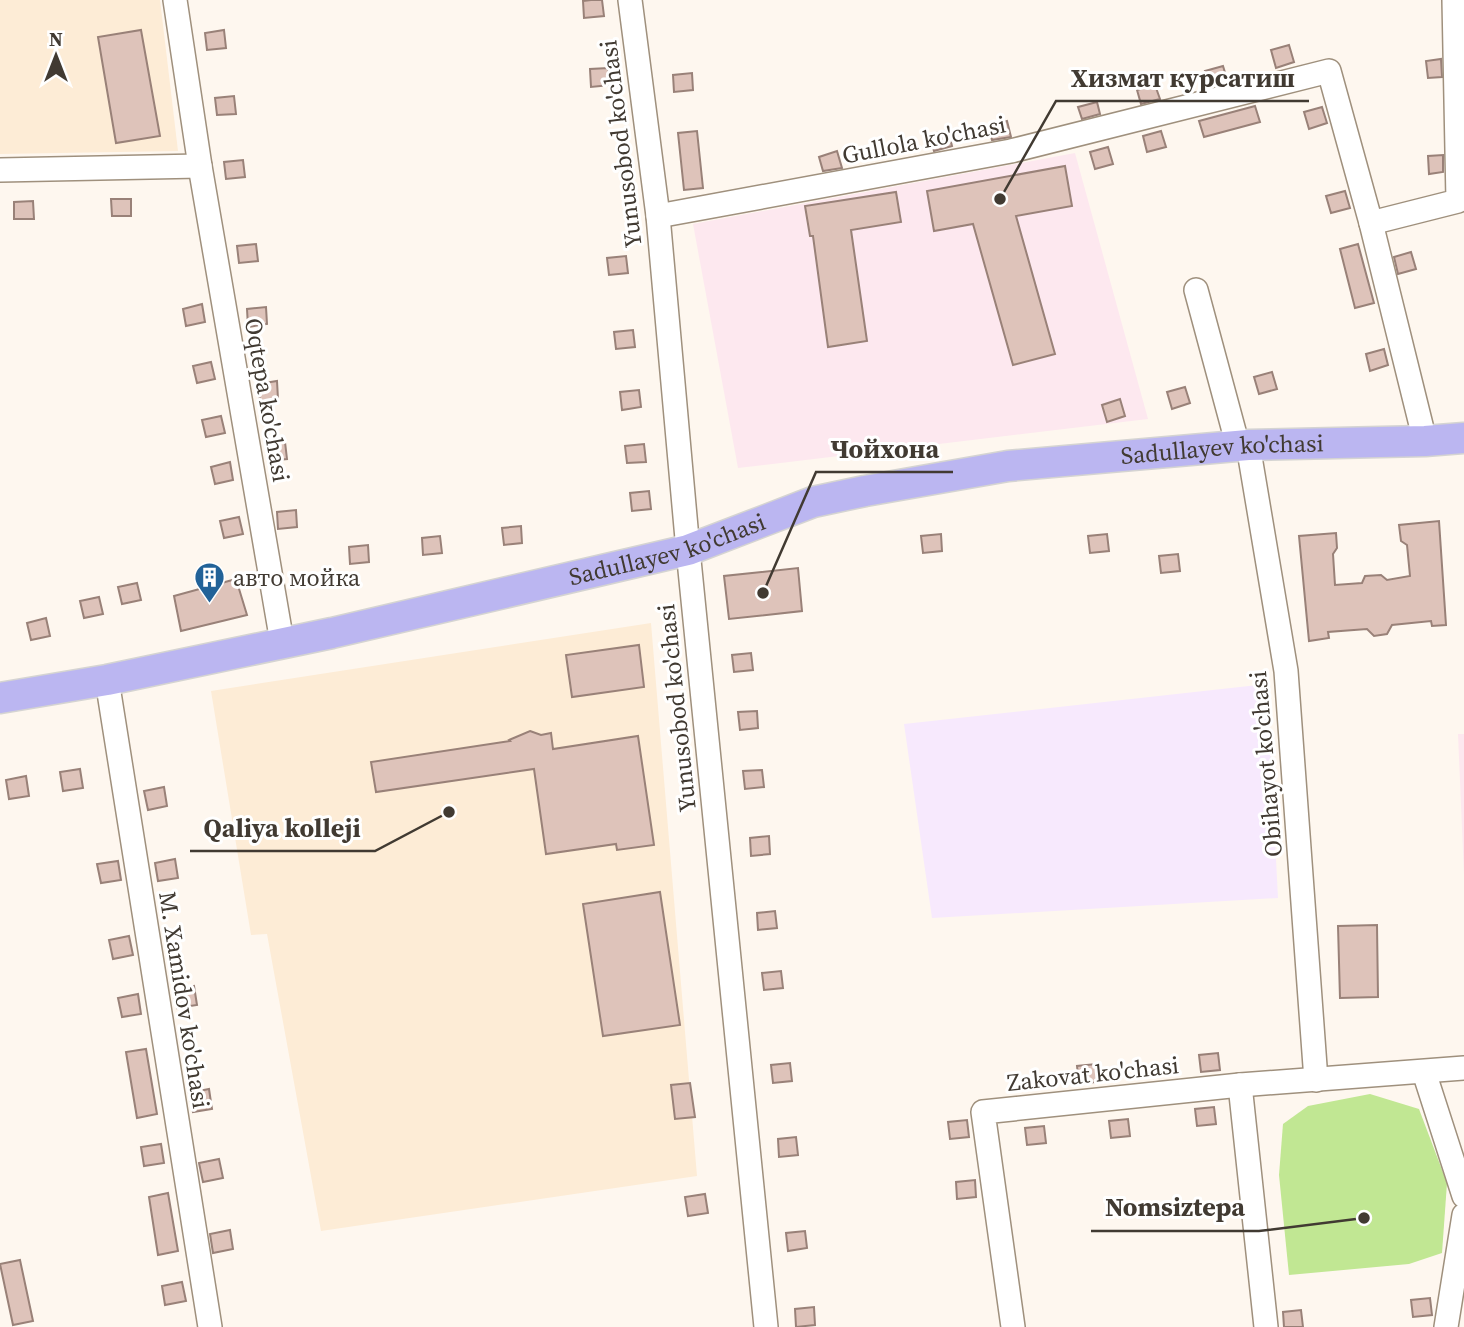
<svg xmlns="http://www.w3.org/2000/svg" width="1464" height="1327" font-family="'Source Serif 4',serif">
  <rect width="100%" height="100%" fill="#fef7ef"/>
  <polygon fill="#f7e9fd" points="1267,684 1278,898 932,918 904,724"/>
  <g fill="#fde8ef">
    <polygon points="1075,153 1148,419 738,468 693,224"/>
    <polygon points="1458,734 1464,734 1464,875"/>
  </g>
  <g fill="#fdecd6">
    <polygon points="0,0 160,0 178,151 0,154"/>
    <polygon points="651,623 697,1176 321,1231 267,934 251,935 211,691"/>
  </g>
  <polygon fill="#c1e793" points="1370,1094 1419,1109 1447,1183 1442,1253 1409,1264 1289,1275 1279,1175 1283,1124 1308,1106"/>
  <g fill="#dec3ba" stroke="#998178" stroke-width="2">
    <polygon points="591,0 602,0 604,16 584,18 583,1"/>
    <polygon points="141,30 160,136 116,143 98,37"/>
    <polygon points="224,30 226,48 207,50 205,33"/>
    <polygon points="1289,45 1294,62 1276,68 1271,50"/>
    <polygon points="1441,59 1442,77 1428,78 1426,61"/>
    <polygon points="1223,66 1228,82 1209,87 1205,71"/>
    <polygon points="608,68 610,85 591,87 590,69"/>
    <polygon points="692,73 693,90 674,92 673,75"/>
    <polygon points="1155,85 1160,99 1141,104 1137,90"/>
    <polygon points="234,96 236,114 217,115 215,98"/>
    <polygon points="1097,102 1100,114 1082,119 1078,107"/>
    <polygon points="1255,106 1260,122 1204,137 1199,121"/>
    <polygon points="1322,107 1327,123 1309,129 1304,112"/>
    <polygon points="1007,121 1011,137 992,140 988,126"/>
    <polygon points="948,130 952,146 934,151 929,135"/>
    <polygon points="697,131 703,188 684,190 678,133"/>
    <polygon points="1161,131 1166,147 1147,152 1143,136"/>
    <polygon points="1108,147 1113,164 1095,169 1090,152"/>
    <polygon points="837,151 842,168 823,171 819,157"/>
    <polygon points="1443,155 1443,172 1429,174 1428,156"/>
    <polygon points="243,160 245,177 226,179 224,162"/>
    <polygon points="1065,166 1072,206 1016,216 1055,354 1013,365 973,224 934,231 927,191"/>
    <polygon points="1345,191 1350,208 1331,213 1326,196"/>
    <polygon points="896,192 901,222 851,230 867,341 828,347 813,236 810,236 805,206"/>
    <polygon points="111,199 131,199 131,216 112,216"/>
    <polygon points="33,201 34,219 14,219 14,202"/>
    <polygon points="256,244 258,261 239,263 237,246"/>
    <polygon points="1358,244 1374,303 1355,308 1340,249"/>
    <polygon points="1411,252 1416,269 1398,274 1394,257"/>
    <polygon points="626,256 628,273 609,275 607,258"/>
    <polygon points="202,304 205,322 186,326 183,309"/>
    <polygon points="266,307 267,324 248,327 247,309"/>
    <polygon points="633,330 635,347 616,349 614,332"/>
    <polygon points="1384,349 1388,365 1370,371 1366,354"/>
    <polygon points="211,362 215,379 197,383 193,366"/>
    <polygon points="1272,372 1277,389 1259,394 1254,377"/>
    <polygon points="277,381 278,399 260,401 258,384"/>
    <polygon points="1185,387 1190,403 1172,409 1167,392"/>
    <polygon points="639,390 641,407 622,410 620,392"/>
    <polygon points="1120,399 1125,416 1107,422 1102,405"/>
    <polygon points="221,416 225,433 206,437 202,420"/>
    <polygon points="285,442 287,459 268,461 267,444"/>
    <polygon points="644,444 646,462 627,463 625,446"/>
    <polygon points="230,462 233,480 215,484 211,467"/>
    <polygon points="649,491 651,509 632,511 630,493"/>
    <polygon points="296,510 297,527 278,529 277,512"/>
    <polygon points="239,517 243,534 224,538 220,521"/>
    <polygon points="1439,521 1446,625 1432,626 1431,621 1392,625 1387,634 1374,636 1367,629 1328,632 1329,638 1309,641 1299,536 1336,533 1337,548 1333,554 1335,585 1362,583 1365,576 1381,575 1387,580 1410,576 1407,545 1401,541 1399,525"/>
    <polygon points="521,526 522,543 504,545 502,528"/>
    <polygon points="941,534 942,551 923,553 921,536"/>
    <polygon points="1107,534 1109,551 1090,553 1088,536"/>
    <polygon points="440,536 442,553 423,555 422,538"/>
    <polygon points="368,545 369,562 350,564 349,547"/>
    <polygon points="1178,554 1180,571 1161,573 1159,556"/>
    <polygon points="798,568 802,611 729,619 724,576"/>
    <polygon points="236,579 247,615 181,631 174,596"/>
    <polygon points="137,583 141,600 122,604 118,587"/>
    <polygon points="99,597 103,614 84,618 80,601"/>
    <polygon points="46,618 50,636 31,640 27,623"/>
    <polygon points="639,645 644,687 572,697 566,655"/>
    <polygon points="751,653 753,670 734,672 732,655"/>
    <polygon points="757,711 758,728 740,730 738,712"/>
    <polygon points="530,731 541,735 551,733 553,749 638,736 654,845 617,850 616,844 546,854 534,769 376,792 371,762 510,741 509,740"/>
    <polygon points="80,769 83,788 63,791 60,772"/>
    <polygon points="762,770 764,787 745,789 743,771"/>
    <polygon points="26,776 29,796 9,799 6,780"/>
    <polygon points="164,787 167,806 148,810 144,791"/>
    <polygon points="769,836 770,854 751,856 750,838"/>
    <polygon points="175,859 178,878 158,881 155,863"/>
    <polygon points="118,861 121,880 101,883 97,864"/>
    <polygon points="660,892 680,1025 603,1036 583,904"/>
    <polygon points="775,911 777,928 758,930 757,913"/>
    <polygon points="1377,925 1378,997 1340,998 1338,926"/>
    <polygon points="129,936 133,955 113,959 109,940"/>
    <polygon points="781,971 783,988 764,990 762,973"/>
    <polygon points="194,986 197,1005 177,1008 173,990"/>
    <polygon points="138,994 141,1014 122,1017 118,998"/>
    <polygon points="146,1049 157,1114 137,1118 126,1052"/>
    <polygon points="1218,1053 1220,1070 1201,1072 1199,1055"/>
    <polygon points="790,1063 792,1081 773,1083 771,1065"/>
    <polygon points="1096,1064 1098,1082 1079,1083 1077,1066"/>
    <polygon points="690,1083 695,1117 675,1119 671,1085"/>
    <polygon points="209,1089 212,1109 193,1112 189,1093"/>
    <polygon points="1214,1107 1216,1124 1197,1126 1195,1109"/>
    <polygon points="1128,1119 1130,1136 1111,1138 1109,1121"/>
    <polygon points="967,1120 969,1137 950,1139 948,1122"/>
    <polygon points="1044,1126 1046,1143 1027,1145 1025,1128"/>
    <polygon points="796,1137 798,1155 779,1157 778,1139"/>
    <polygon points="161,1144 164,1163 144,1166 141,1147"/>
    <polygon points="219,1159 223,1178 203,1182 199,1163"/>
    <polygon points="975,1180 976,1197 957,1199 956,1182"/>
    <polygon points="168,1193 178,1251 158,1255 149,1197"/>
    <polygon points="705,1194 708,1213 688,1216 685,1197"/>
    <polygon points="230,1230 233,1249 213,1253 210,1234"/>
    <polygon points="805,1231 807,1248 788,1251 786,1233"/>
    <polygon points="20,1260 33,1321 13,1325 0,1264"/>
    <polygon points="182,1282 186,1301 165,1305 162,1286"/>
    <polygon points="1430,1298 1432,1315 1413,1317 1411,1300"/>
    <polygon points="814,1307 815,1325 796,1327 795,1309"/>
    <polygon points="1301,1310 1303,1327 1284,1327 1283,1312"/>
  </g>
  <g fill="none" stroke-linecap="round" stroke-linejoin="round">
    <defs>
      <g id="minor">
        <polyline points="175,0 200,166 282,642"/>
        <polyline points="630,0 658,216 688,550 766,1327"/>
        <polyline points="0,170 200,166"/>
        <polyline points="658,216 1011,151 1329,71 1371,223"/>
        <polyline points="1196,290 1238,446"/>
        <polyline points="1425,441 1371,223 1458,201 1454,0"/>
        <polyline points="1248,445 1286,671 1316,1080"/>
        <polyline points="107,680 210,1327"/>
        <polyline points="1424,1072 1464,1196"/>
        <polyline points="1240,1085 1266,1327"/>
        <polyline points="1013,1327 983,1112 1240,1085 1464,1068"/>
        <polyline points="1446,1327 1464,1215"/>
      </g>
      <g id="major">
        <path id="s1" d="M 0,698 L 107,680 L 332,633 L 688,550 L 813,502 L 865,491 L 1008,466 L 1248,445 L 1425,441 L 1464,438"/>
      </g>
    </defs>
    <use href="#minor" stroke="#9f907d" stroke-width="26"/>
    <use href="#major" stroke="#d5d4d2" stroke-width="33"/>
    <use href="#minor" stroke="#fff" stroke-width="23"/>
    <use href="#major" stroke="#bbb6f1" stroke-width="30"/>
  </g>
  <defs>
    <symbol id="building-pin" viewBox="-11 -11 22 30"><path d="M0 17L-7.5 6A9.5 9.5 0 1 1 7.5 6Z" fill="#226298" stroke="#fff"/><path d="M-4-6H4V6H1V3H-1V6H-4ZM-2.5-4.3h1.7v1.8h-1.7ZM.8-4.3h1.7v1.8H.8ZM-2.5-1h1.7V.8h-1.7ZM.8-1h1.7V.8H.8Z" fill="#fff"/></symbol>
  </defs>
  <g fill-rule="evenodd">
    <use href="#building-pin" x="192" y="560" width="35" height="47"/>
  </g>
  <g text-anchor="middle" stroke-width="6" stroke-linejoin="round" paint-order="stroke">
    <g font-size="24" fill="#413a32" stroke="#fff">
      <text transform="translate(924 140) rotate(-11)" y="8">Gullola ko'chasi</text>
      <text transform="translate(621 144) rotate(-97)" y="8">Yunusobod ko'chasi</text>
      <text transform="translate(267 400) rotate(80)" y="8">Oqtepa ko'chasi</text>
      <text dy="8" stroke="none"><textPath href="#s1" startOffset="1251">Sadullayev ko'chasi</textPath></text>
      <text dy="8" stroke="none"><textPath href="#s1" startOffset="684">Sadullayev ko'chasi</textPath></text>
      <text transform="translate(677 708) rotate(-96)" y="8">Yunusobod ko'chasi</text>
      <text transform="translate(1266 764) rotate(-95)" y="8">Obihayot ko'chasi</text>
      <text transform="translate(184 1000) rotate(81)" y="8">M. Xamidov ko'chasi</text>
      <text transform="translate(1093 1074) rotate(-6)" y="8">Zakovat ko'chasi</text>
    </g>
    <g font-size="24" fill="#413a32" stroke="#fff" text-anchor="start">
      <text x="233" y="586">авто мойка</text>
    </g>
  </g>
  <path fill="none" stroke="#413a32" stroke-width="2.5" d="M1000 199L1056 101H1309M763 593L816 472H953M449 812L375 851H190M1364 1218L1259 1231H1091"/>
  <g fill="#413a32" stroke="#fff" stroke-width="2.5">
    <circle cx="1000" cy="199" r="7"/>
    <circle cx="763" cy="593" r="7"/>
    <circle cx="449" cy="812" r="7"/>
    <circle cx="1364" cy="1218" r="7"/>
  </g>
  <g font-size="26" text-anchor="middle" font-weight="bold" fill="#413a32" stroke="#fff" stroke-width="6" stroke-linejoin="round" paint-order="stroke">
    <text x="1183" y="87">Хизмат курсатиш</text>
    <text x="885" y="458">Чойхона</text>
    <text x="282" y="837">Qaliya kolleji</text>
    <text x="1175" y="1216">Nomsiztepa</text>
  </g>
  <g transform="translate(56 56)" stroke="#ffffff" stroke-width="5" paint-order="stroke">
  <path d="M0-5L12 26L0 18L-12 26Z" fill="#413a32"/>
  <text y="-10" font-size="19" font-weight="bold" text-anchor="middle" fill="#413a32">N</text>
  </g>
</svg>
